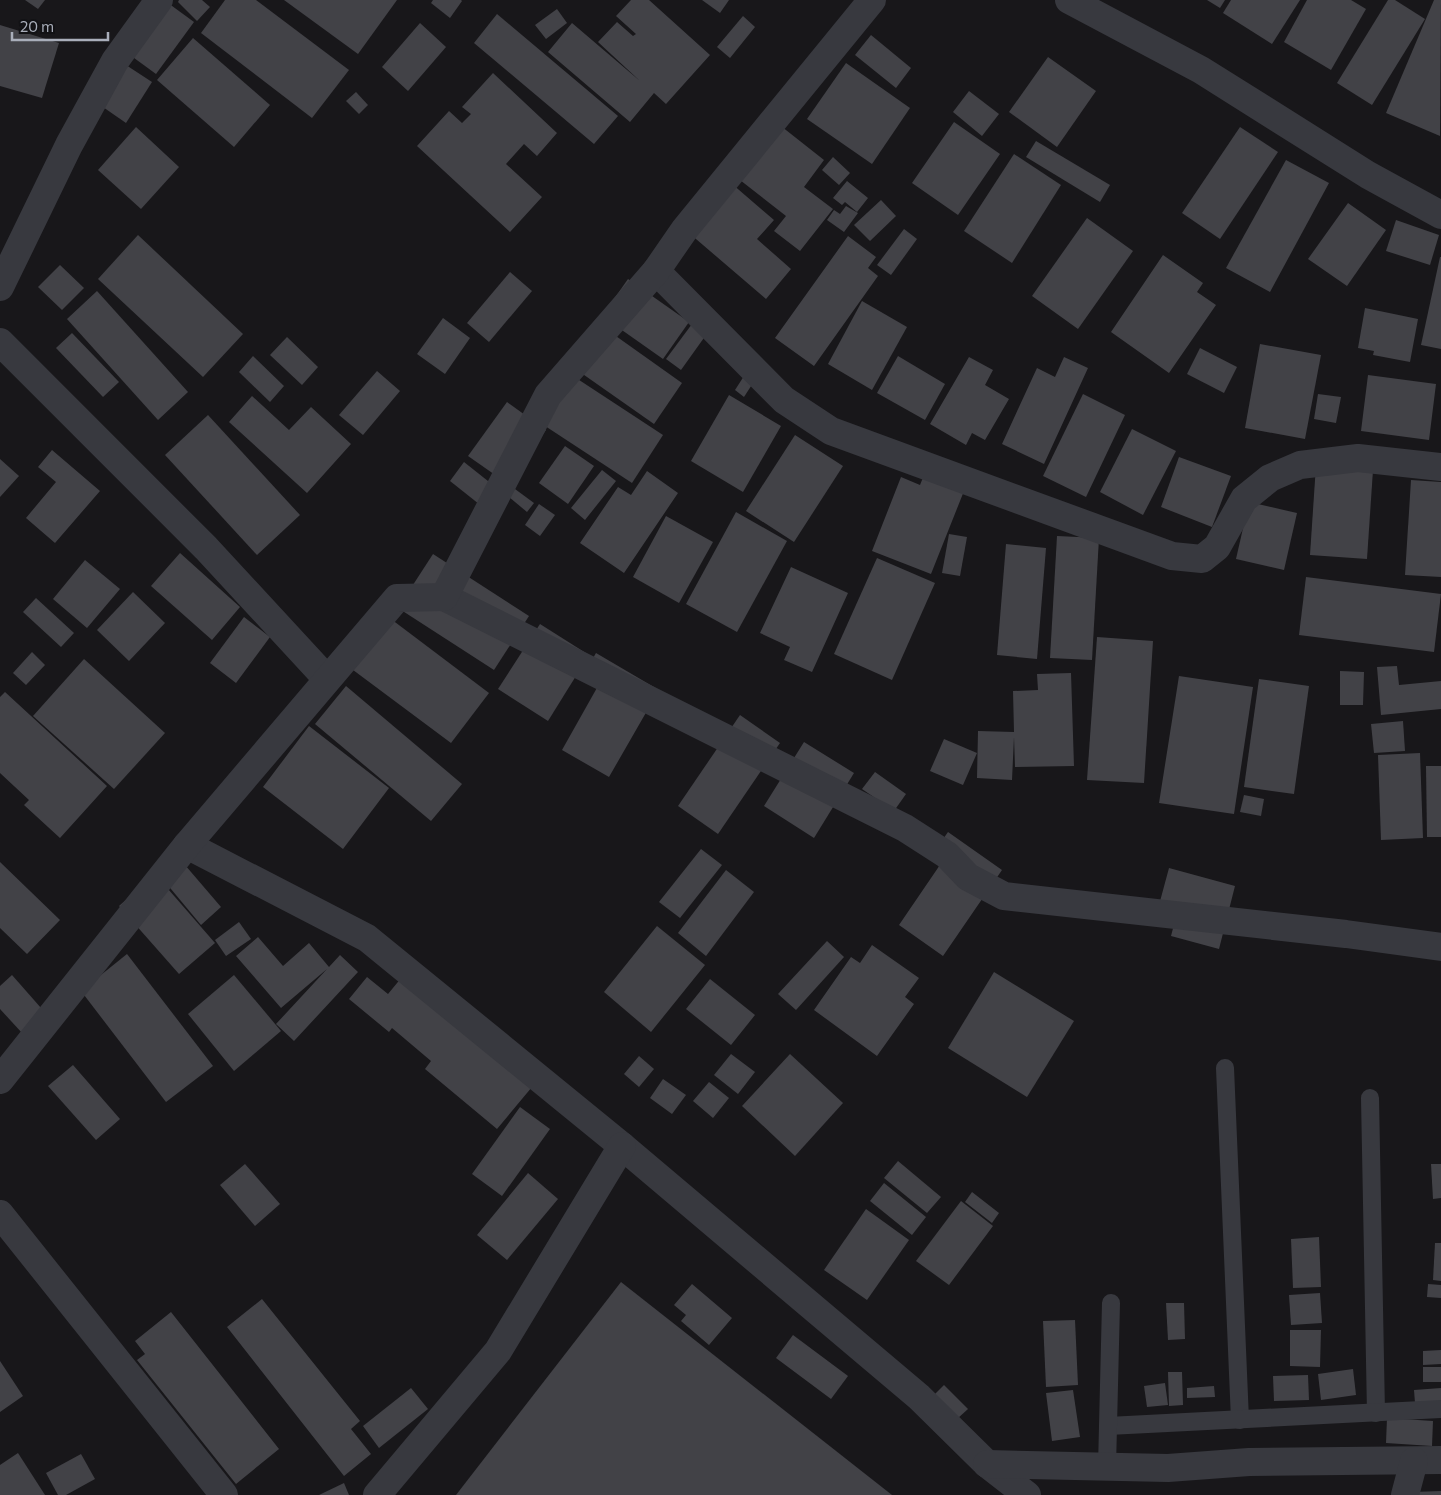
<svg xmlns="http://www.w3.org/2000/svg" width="1441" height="1495" font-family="Commissioner,sans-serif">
  <rect width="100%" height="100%" fill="#18171a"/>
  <g fill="#424247">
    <polygon points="25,0 45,0 38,9"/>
    <polygon points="179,0 202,0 210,7 197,21 178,2"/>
    <polygon points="225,0 256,0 349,70 312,118 201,33"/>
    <polygon points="284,0 397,0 358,54"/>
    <polygon points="433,0 461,0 462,1 450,18 431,3"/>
    <polygon points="631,0 649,0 710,55 666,104 654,93 630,122 548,52 572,23 640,81 598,42 617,22 633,36 636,34 616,16"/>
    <polygon points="702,0 729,0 720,13"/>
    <polygon points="1207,0 1225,0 1220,8"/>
    <polygon points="1231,0 1300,0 1272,44 1223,13"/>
    <polygon points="1307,0 1351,0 1366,9 1331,70 1284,42"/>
    <polygon points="1388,0 1395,0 1425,19 1372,105 1337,83"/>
    <polygon points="1434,0 1441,0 1440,136 1386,113"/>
    <polygon points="168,3 194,22 156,74 130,55"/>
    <polygon points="557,9 567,23 546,39 535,25"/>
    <polygon points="497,14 618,116 594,144 474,43"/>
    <polygon points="743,16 755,27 730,58 717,47"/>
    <polygon points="420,23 446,47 408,91 382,67"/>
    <polygon points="0,25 59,43 42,98 0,86"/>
    <polygon points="871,35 911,68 896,88 855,55"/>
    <polygon points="193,38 270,105 234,147 157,80"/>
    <polygon points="1048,57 1096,91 1057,147 1009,112"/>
    <polygon points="846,63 910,108 872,164 807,119"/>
    <polygon points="126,65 152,82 126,123 100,105"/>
    <polygon points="493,73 557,133 537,156 524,144 506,164 542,197 510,232 417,146 449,111 462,123 471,114 462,107"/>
    <polygon points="969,91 999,114 982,136 953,112"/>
    <polygon points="356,92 368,105 359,114 346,101"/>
    <polygon points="772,119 824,160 804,187 833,209 800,251 774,231 786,216 731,173"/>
    <polygon points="954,122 1000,154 958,215 912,183"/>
    <polygon points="136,127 179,167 141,209 98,170"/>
    <polygon points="1240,127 1278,152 1220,239 1182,213"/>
    <polygon points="1036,141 1110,185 1100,202 1026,157"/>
    <polygon points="1014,154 1061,185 1012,263 964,231"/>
    <polygon points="833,157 850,173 839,185 822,170"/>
    <polygon points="1286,160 1329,183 1270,292 1226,268"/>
    <polygon points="724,177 774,220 757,239 791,269 766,299 682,227"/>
    <polygon points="847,181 868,198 857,212 845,202 842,205 833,198"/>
    <polygon points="881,200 896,216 870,241 854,225"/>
    <polygon points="1348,203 1386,230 1347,286 1308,259"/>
    <polygon points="846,206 858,213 844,232 827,220 834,210 840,214"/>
    <polygon points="1087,218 1133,251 1078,329 1032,296"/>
    <polygon points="1396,220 1439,235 1430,265 1386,251"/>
    <polygon points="904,229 917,239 891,275 877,265"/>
    <polygon points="138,235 243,334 203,377 98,279"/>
    <polygon points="848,236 876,257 868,268 878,276 814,366 775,338"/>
    <polygon points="1163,255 1203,283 1197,292 1216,305 1169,373 1111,332"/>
    <polygon points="1440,257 1441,257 1441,349 1421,345"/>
    <polygon points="60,265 84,288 62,310 38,287"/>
    <polygon points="510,272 532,291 489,342 467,323"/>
    <polygon points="628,279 689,322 663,359 602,316"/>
    <polygon points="97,291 188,392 158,420 67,319"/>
    <polygon points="862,301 907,327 872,390 828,364"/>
    <polygon points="1365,308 1418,319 1410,362 1373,355 1374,351 1358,348"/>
    <polygon points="443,318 470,338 445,374 417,354"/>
    <polygon points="692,324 706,335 681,370 666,359"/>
    <polygon points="606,329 682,383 654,424 577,370"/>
    <polygon points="72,333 119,382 103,397 56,348"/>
    <polygon points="287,337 318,367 302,385 270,355"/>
    <polygon points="1260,344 1321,355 1305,439 1245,428"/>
    <polygon points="1200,348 1237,367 1224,393 1187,374"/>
    <polygon points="253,356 284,386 270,402 239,372"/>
    <polygon points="898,356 945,384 925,420 877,393"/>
    <polygon points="969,357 993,370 985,385 1009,399 985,440 972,433 966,445 930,424"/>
    <polygon points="1064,357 1088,368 1044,464 1002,444 1037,368 1055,377"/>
    <polygon points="377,371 400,391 363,435 339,415"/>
    <polygon points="570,374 663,435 632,483 539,422"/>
    <polygon points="1368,375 1436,384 1429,440 1361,431"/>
    <polygon points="744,376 753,383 744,397 735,390"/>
    <polygon points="1083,394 1125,415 1086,497 1043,476"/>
    <polygon points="1318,394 1341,397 1336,423 1314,419"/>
    <polygon points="729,395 781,426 743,492 691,461"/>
    <polygon points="252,396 289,430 311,407 351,444 307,493 229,422"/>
    <polygon points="507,402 546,430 508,484 468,456"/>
    <polygon points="208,415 300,515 257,555 165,455"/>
    <polygon points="1132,429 1176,451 1143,515 1100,492"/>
    <polygon points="795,435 843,466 794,542 746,511"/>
    <polygon points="565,446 594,466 568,504 539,483"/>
    <polygon points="52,450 100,491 55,543 26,518 56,482 38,467"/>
    <polygon points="1179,457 1231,476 1212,527 1161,507"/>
    <polygon points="0,459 19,476 0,497"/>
    <polygon points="464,462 498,489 484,508 450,481"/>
    <polygon points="1316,465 1373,470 1367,559 1310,555"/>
    <polygon points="602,470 616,481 585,520 571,508"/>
    <polygon points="647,471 678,493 624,573 580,543 618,487 631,495"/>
    <polygon points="924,475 964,491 931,574 872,551 901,477 920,485"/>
    <polygon points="1411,480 1441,482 1441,577 1405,575"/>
    <polygon points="515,489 534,503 527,512 509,497"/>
    <polygon points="1249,502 1297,513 1284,570 1236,559"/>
    <polygon points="539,504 555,515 540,536 525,525"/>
    <polygon points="736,512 787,541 737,632 686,604"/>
    <polygon points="666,516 713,542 679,603 633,577"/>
    <polygon points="949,534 967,537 960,576 942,573"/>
    <polygon points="1057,536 1099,538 1092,660 1050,658"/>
    <polygon points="1006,544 1046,548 1037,659 997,655"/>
    <polygon points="180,553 240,607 212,640 151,586"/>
    <polygon points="433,554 529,616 494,670 398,608"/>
    <polygon points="877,558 935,583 892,680 834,654"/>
    <polygon points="85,560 120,589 87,628 53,599"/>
    <polygon points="791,567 848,593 812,672 784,660 790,647 760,633"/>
    <polygon points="1306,577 1441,594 1434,652 1299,635"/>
    <polygon points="133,592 165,623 129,661 97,630"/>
    <polygon points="36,598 74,633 61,647 23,612"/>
    <polygon points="379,610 489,693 451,743 341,661"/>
    <polygon points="244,617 270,637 236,683 210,663"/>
    <polygon points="540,624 589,655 548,721 498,689"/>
    <polygon points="1097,637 1153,641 1144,783 1087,780"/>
    <polygon points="32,652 45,665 26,685 13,673"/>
    <polygon points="596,653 659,690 609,777 562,750 598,686 582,677"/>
    <polygon points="84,659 165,733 114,789 33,716"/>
    <polygon points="1397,666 1399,685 1441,681 1441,709 1381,715 1377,667"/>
    <polygon points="1340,671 1364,672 1363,705 1340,705"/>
    <polygon points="1071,673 1074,766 1015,767 1014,737 1012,780 977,778 978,731 1014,732 1013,691 1038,690 1037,674"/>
    <polygon points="1179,676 1253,687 1234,814 1159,803"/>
    <polygon points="1259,679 1309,686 1294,794 1244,787"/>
    <polygon points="346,686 462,784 431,821 315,724"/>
    <polygon points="5,692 107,786 60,838 24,805 29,800 0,773 0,697"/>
    <polygon points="740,715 780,743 718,834 678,806"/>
    <polygon points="1403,721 1405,751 1374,753 1371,724"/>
    <polygon points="309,726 389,788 343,849 263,787"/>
    <polygon points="944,739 977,753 963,785 930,771"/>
    <polygon points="804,742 854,773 814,838 764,806"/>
    <polygon points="1420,753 1423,838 1381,840 1378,755"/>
    <polygon points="1426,766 1441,766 1441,837 1427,837"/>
    <polygon points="875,772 906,794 894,811 862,789"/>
    <polygon points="1244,795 1264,799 1261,816 1240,812"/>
    <polygon points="948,832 1002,870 943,956 899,925 944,859 934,852"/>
    <polygon points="701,849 722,865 680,918 659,902"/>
    <polygon points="0,862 60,920 27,954 0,928"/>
    <polygon points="185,865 221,907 201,925 166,883"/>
    <polygon points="1169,868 1235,886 1219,949 1171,936 1178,909 1159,905"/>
    <polygon points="726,870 754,892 706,956 678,933"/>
    <polygon points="155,874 215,943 179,974 119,906"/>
    <polygon points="239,922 251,939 226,956 215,940"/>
    <polygon points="657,926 705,965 651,1032 604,992"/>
    <polygon points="258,937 283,966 309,943 329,967 340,955 358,972 294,1041 276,1024 327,969 281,1008 236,956"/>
    <polygon points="827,941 844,957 796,1010 778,994"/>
    <polygon points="872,945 919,978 905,997 914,1004 877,1056 814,1010 851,957 860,963"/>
    <polygon points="127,954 213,1066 166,1102 81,991"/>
    <polygon points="994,972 1074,1021 1027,1097 948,1048"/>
    <polygon points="12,975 56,1025 34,1046 0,1009 0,986"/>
    <polygon points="234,975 281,1031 234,1071 188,1014"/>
    <polygon points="367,977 388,994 402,977 532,1087 497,1129 425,1069 431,1061 392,1028 389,1032 349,999"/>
    <polygon points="710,979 755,1015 731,1045 686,1009"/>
    <polygon points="731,1054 755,1072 738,1094 714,1075"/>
    <polygon points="790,1054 843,1103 795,1156 742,1106"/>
    <polygon points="639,1056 654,1069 639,1087 624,1074"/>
    <polygon points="73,1065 120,1119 96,1140 48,1086"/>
    <polygon points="663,1079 686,1095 672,1114 650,1098"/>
    <polygon points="709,1082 729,1098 713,1118 693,1101"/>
    <polygon points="520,1107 550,1129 502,1196 472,1174"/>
    <polygon points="898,1161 941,1197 927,1213 884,1178"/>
    <polygon points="245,1164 280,1204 255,1226 220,1185"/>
    <polygon points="1431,1164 1441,1164 1441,1198 1433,1199"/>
    <polygon points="528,1173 558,1199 507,1260 477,1235"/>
    <polygon points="884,1183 926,1217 912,1235 870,1201"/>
    <polygon points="972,1192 999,1213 992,1223 965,1202"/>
    <polygon points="961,1201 993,1226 949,1285 916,1261"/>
    <polygon points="866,1209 909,1240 867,1300 824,1270"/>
    <polygon points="1319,1237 1321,1287 1293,1288 1291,1239"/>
    <polygon points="1435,1243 1441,1243 1441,1281 1433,1280"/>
    <polygon points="621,1282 892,1495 456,1495"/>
    <polygon points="692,1284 732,1318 709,1345 681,1321 686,1315 674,1305"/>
    <polygon points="1428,1284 1441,1285 1441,1298 1427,1297"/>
    <polygon points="1320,1293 1322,1323 1291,1325 1289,1295"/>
    <polygon points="262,1299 360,1421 351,1429 371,1454 344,1476 227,1327"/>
    <polygon points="1166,1303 1184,1303 1185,1339 1168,1340"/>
    <polygon points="171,1312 279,1449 236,1484 137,1360 145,1354 135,1341"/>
    <polygon points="1075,1320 1078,1385 1046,1387 1043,1321"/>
    <polygon points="1290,1330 1321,1330 1320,1367 1290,1366"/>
    <polygon points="793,1335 848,1376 831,1399 776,1358"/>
    <polygon points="1441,1350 1441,1364 1423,1365 1423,1351"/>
    <polygon points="0,1361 23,1396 0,1412"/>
    <rect x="1423" y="1367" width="18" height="15"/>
    <polygon points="1353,1369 1356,1395 1321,1400 1318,1374"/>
    <polygon points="1168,1372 1182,1372 1183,1405 1169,1406"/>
    <polygon points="1308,1375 1309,1400 1274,1401 1273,1376"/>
    <polygon points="1165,1383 1168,1405 1147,1407 1144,1386"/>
    <polygon points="944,1385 968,1409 957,1419 934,1395"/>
    <polygon points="1214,1386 1215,1397 1187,1398 1187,1388"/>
    <polygon points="411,1388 428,1409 379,1448 363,1426"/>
    <polygon points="1441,1388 1441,1401 1415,1403 1414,1390"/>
    <polygon points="1073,1390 1080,1437 1052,1441 1046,1393"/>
    <polygon points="1387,1418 1433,1421 1432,1446 1386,1443"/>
    <polygon points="18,1453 45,1495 0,1495 0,1465"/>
    <polygon points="81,1454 95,1479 66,1495 58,1495 46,1473"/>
    <polygon points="344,1483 349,1495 319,1495"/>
    <polygon points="1441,1491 1441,1495 1413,1495 1413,1492"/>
  </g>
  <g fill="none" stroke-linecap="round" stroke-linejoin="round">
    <g stroke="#38393f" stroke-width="18">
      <polyline points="1225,1068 1240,1420"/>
      <polyline points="1370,1098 1376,1413"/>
      <polyline points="1108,1426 1441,1409"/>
      <polyline points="1107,1467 1111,1303"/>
    </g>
    <g stroke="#38393f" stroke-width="28">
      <polyline points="1069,0 1201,70 1368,175 1441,215"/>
      <polyline points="656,271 784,400 831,431 1172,556 1202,559 1217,547 1244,499 1270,478 1300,465 1358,458 1441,467"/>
      <polyline points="0,287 69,145 115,61 159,0"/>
      <polyline points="0,342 206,548 327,679"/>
      <polyline points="444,597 905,828 947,855 968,877 1004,896 1346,934 1441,947"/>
      <polyline points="187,845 367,938 622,1146 919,1397 987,1464 1027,1495"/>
      <polyline points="0,1080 187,845 397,598 444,597 548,395 656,271 685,229 872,0"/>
      <polyline points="0,1214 224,1495"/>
      <polyline points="987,1464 1168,1468 1249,1462 1441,1460"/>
      <polyline points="377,1495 498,1351 622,1146"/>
      <polyline points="1405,1495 1414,1461"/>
    </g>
  </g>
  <path d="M12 32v8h96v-8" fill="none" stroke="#a9aeba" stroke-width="2.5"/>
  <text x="20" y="32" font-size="15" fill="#a9aeba" stroke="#121215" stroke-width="4" paint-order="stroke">20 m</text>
</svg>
